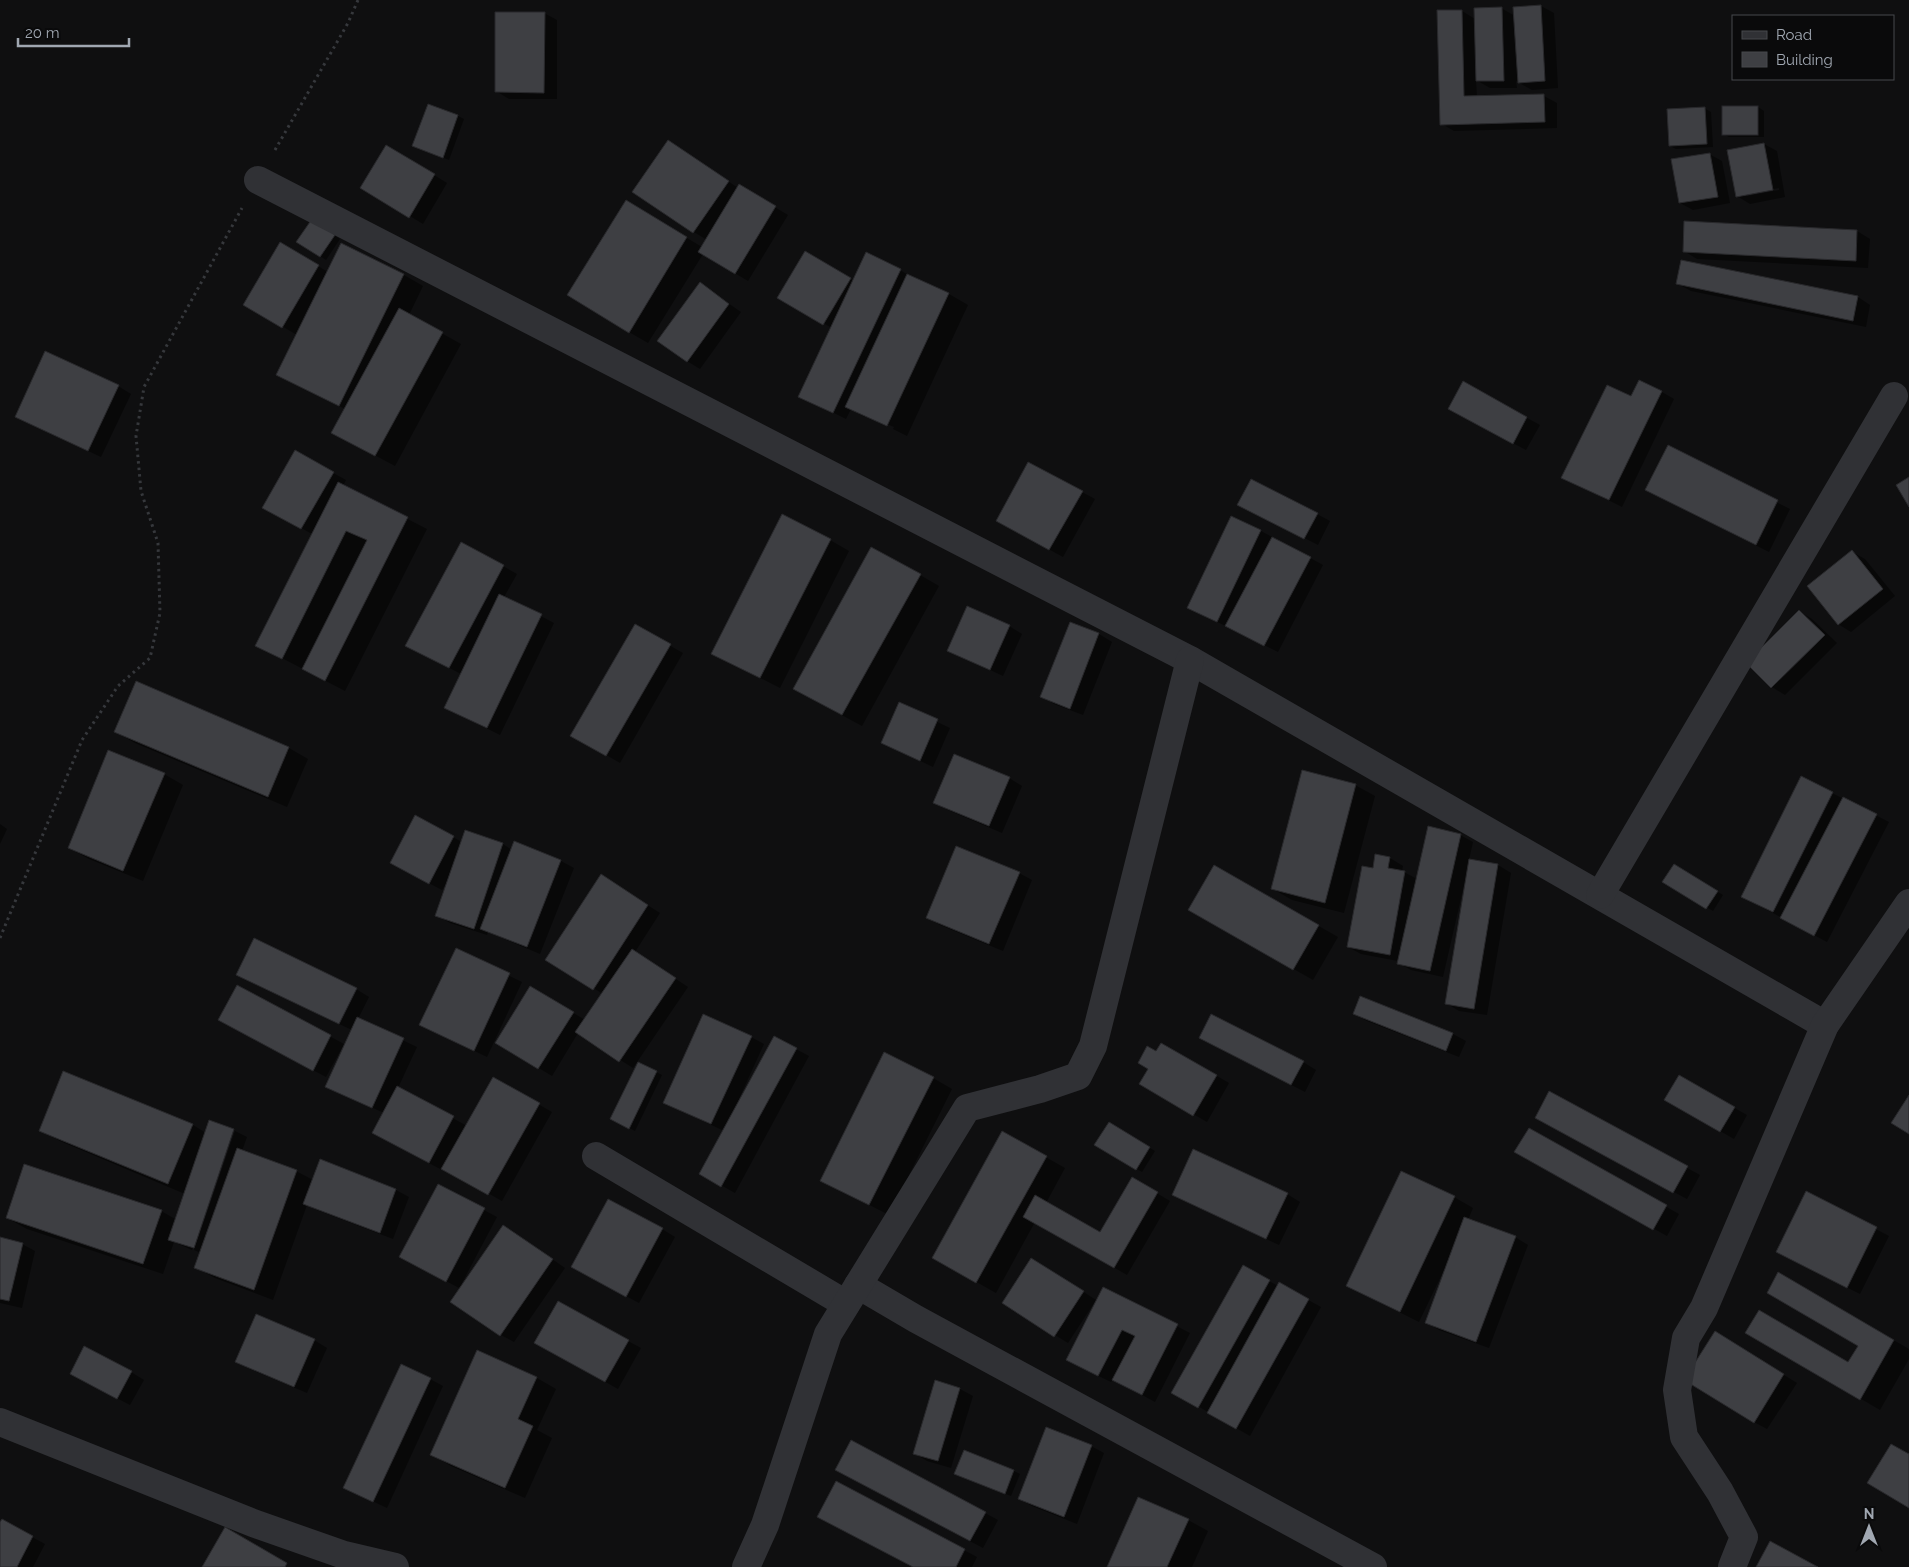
<svg xmlns="http://www.w3.org/2000/svg" width="1909" height="1567" font-family="Raleway,sans-serif">
  <rect width="100%" height="100%" fill="#0f0f10"/>
  <g fill="#0007" fill-rule="evenodd">
    <polygon points="1541,6 1554,13 1558,88 1532,90 1516,81 1517,88 1490,88 1476,80 1477,97 1544,96 1557,103 1557,128 1454,131 1442,124 1462,11 1475,19 1501,8 1515,16"/>
    <polygon points="544,13 557,20 557,99 509,99 496,91"/>
    <polygon points="1758,107 1764,111 1764,137 1729,137 1723,134"/>
    <polygon points="1704,108 1711,112 1713,147 1676,149 1670,146"/>
    <polygon points="458,116 464,119 449,160 414,146"/>
    <path d="M 1764,144 L 1777,151 L 1785,197 L 1750,204 L 1737,196 ZM 1779,188 L 1779,190 L 1747,196 L 1747,194 Z"/>
    <polygon points="681,149 738,188 739,186 788,215 748,281 703,254 648,343 629,332 627,202 702,247 707,240 694,232"/>
    <polygon points="400,154 447,183 423,224 362,187"/>
    <polygon points="1709,154 1722,161 1730,203 1693,210 1680,203"/>
    <polygon points="1686,223 1857,231 1870,239 1868,268 1697,259 1684,251"/>
    <polygon points="318,224 340,239 326,260 320,256"/>
    <polygon points="281,244 328,272 341,245 404,275 423,286 409,315 461,344 395,466 352,443 345,409 278,374 297,335 244,304"/>
    <polygon points="805,253 854,281 900,270 913,278 949,294 968,305 907,436 893,429 894,427 865,415 865,417 851,409 846,419 800,396 832,328 779,298"/>
    <polygon points="700,284 741,312 700,369 687,361"/>
    <polygon points="1678,284 1858,297 1870,305 1866,327 1691,291"/>
    <polygon points="1463,383 1540,425 1526,450 1462,416"/>
    <polygon points="118,386 131,394 101,457 16,417"/>
    <polygon points="1662,392 1674,399 1622,507 1563,477 1632,398"/>
    <polygon points="1668,447 1790,509 1769,552 1646,490"/>
    <polygon points="295,452 346,480 343,486 427,529 345,691 257,645 312,534 264,507"/>
    <polygon points="1082,492 1095,499 1063,557 1010,528"/>
    <polygon points="1252,511 1317,514 1330,521 1318,545"/>
    <polygon points="1232,518 1261,531 1323,565 1278,652 1189,608"/>
    <polygon points="830,540 849,551 780,688 713,654"/>
    <polygon points="462,543 517,574 504,597 554,623 500,735 446,708 461,674 419,652"/>
    <polygon points="1852,552 1865,559 1895,596 1851,632 1838,624"/>
    <polygon points="920,575 939,586 862,726 814,700"/>
    <polygon points="1799,611 1812,619 1837,643 1785,695 1772,687 1747,663"/>
    <polygon points="1070,624 1099,634 1112,642 1083,715 1054,704 1042,696"/>
    <polygon points="635,626 683,653 620,763 572,735"/>
    <polygon points="1009,626 1022,634 1003,676 948,650"/>
    <polygon points="136,683 289,748 308,759 287,807 135,743 116,732"/>
    <polygon points="899,704 950,728 933,767 883,743"/>
    <polygon points="164,774 183,785 143,881 89,859 69,848"/>
    <polygon points="1009,778 1022,786 1002,833 948,810 935,802"/>
    <polygon points="1355,785 1375,796 1344,913 1292,900 1273,889"/>
    <polygon points="1832,793 1889,822 1827,942 1756,904"/>
    <polygon points="415,817 462,842 466,832 503,844 512,850 515,843 561,861 574,868 540,954 488,932 487,935 450,923 437,915 448,883 447,882 442,890 404,870"/>
    <polygon points="0,824 7,829 0,844"/>
    <polygon points="1460,835 1473,842 1469,860 1498,865 1511,873 1487,1015 1459,1011 1446,1003 1466,885 1464,885 1443,977 1411,970 1398,963 1398,961 1361,954 1348,947 1374,870 1376,856 1390,858 1403,866 1402,871 1417,879"/>
    <polygon points="1674,866 1723,895 1713,911 1664,882"/>
    <polygon points="1215,867 1338,937 1313,980 1189,909"/>
    <polygon points="1019,873 1032,880 1003,951 940,925 927,918"/>
    <polygon points="614,884 660,913 635,952 688,987 633,1068 578,1033 552,1076 497,1043 544,995 585,1020 603,994 547,959"/>
    <polygon points="456,950 522,982 487,1057 421,1025"/>
    <polygon points="250,982 356,989 369,997 358,1019 417,1047 398,1088 467,1126 494,1079 552,1112 502,1201 443,1168 442,1170 386,1140 384,1113 340,1093 352,1030"/>
    <polygon points="237,986 344,1044 326,1077 232,1027"/>
    <polygon points="1361,997 1453,1034 1466,1041 1459,1057 1367,1021 1354,1014"/>
    <polygon points="751,1037 764,1044 738,1101 740,1102 775,1038 809,1056 735,1193 701,1174 724,1131 664,1102"/>
    <polygon points="1162,1044 1229,1083 1207,1122 1141,1084"/>
    <polygon points="1213,1045 1303,1062 1316,1070 1305,1092"/>
    <polygon points="64,1072 193,1125 206,1133 210,1122 235,1130 233,1130 192,1250 174,1242 163,1274 27,1229 7,1218 161,1211 177,1220 185,1194 60,1141 40,1130"/>
    <polygon points="656,1072 662,1075 635,1131 618,1122"/>
    <polygon points="1679,1077 1747,1115 1734,1139 1666,1100"/>
    <polygon points="933,1078 952,1089 889,1215 821,1180"/>
    <polygon points="1550,1093 1700,1175 1687,1199 1549,1125"/>
    <polygon points="1109,1124 1155,1151 1142,1172 1096,1145"/>
    <polygon points="1529,1130 1679,1214 1667,1236 1516,1152"/>
    <polygon points="235,1131 247,1137 242,1151 296,1171 313,1180 320,1161 396,1190 409,1197 393,1239 317,1210 307,1205 273,1300 215,1278 195,1267 201,1253 194,1250"/>
    <polygon points="1003,1133 1065,1168 1046,1203 1100,1234 1133,1179 1170,1201 1127,1275 1035,1222 996,1293 934,1258"/>
    <polygon points="439,1186 497,1217 462,1283 464,1284 516,1234 565,1268 514,1342 501,1335 461,1289 414,1264"/>
    <polygon points="1807,1193 1889,1236 1860,1294 1790,1259"/>
    <polygon points="1173,1194 1287,1194 1300,1202 1279,1245"/>
    <polygon points="1454,1197 1473,1208 1468,1220 1515,1237 1528,1245 1489,1348 1439,1330 1426,1322 1446,1271 1444,1270 1419,1322 1347,1286"/>
    <polygon points="662,1229 675,1237 639,1303 585,1274"/>
    <polygon points="0,1239 22,1244 35,1251 22,1308 0,1303"/>
    <polygon points="1045,1267 1096,1300 1068,1343 1055,1335"/>
    <polygon points="1244,1267 1278,1286 1279,1284 1321,1307 1250,1436 1173,1392"/>
    <polygon points="1779,1274 1909,1349 1909,1359 1880,1410 1747,1332 1849,1364 1860,1345"/>
    <polygon points="1104,1289 1190,1333 1155,1402 1113,1379 1111,1382 1080,1367"/>
    <polygon points="314,1340 327,1348 307,1393 250,1369 237,1361"/>
    <polygon points="1728,1340 1797,1383 1767,1429 1754,1422"/>
    <polygon points="628,1341 641,1348 618,1389 536,1343"/>
    <polygon points="477,1352 537,1378 556,1389 537,1430 552,1438 525,1498 451,1466 432,1455"/>
    <polygon points="131,1372 144,1380 130,1405 84,1381"/>
    <polygon points="430,1379 443,1386 387,1508 345,1488"/>
    <polygon points="936,1382 960,1389 973,1396 951,1468 927,1461 914,1453"/>
    <polygon points="1091,1446 1104,1453 1077,1524 1032,1506 1019,1499"/>
    <polygon points="1014,1471 1020,1474 1011,1496 962,1477"/>
    <polygon points="849,1477 985,1513 998,1520 983,1548"/>
    <polygon points="837,1483 977,1557 972,1567 914,1567"/>
    <polygon points="1188,1520 1208,1531 1192,1567 1108,1567"/>
    <polygon points="0,1525 32,1537 45,1544 33,1567 0,1567"/>
  </g>
  <g fill="#3e3f43" stroke="#29292c">
    <polygon points="1541,5 1545,81 1518,83 1513,7"/>
    <polygon points="1502,7 1504,81 1476,81 1474,8"/>
    <polygon points="1437,10 1462,10 1464,96 1544,94 1545,122 1440,125"/>
    <polygon points="495,12 545,12 544,93 495,92"/>
    <polygon points="428,104 458,115 443,158 412,146"/>
    <rect x="1722" y="106" width="36" height="29"/>
    <polygon points="1705,107 1707,144 1669,146 1667,109"/>
    <polygon points="668,140 729,181 693,233 632,192"/>
    <polygon points="1764,143 1773,190 1736,197 1727,150"/>
    <polygon points="386,145 435,174 409,218 360,188"/>
    <polygon points="1710,153 1718,197 1679,203 1671,159"/>
    <polygon points="739,184 776,206 735,274 698,252"/>
    <polygon points="626,200 687,237 629,333 567,295"/>
    <polygon points="312,219 335,235 320,257 296,242"/>
    <polygon points="1684,221 1857,230 1856,261 1683,252"/>
    <polygon points="280,242 319,265 282,328 243,305"/>
    <polygon points="341,243 404,274 339,406 276,375"/>
    <polygon points="805,251 851,278 823,325 777,298"/>
    <polygon points="866,252 901,269 833,413 798,397"/>
    <polygon points="1681,260 1858,296 1853,321 1676,284"/>
    <polygon points="907,274 949,293 887,426 845,407"/>
    <polygon points="700,282 729,304 687,362 657,341"/>
    <polygon points="399,308 443,332 375,456 331,433"/>
    <polygon points="45,351 119,385 88,451 15,417"/>
    <polygon points="1639,380 1662,391 1609,500 1561,478 1607,385 1631,396"/>
    <polygon points="1463,381 1527,417 1513,444 1448,409"/>
    <polygon points="1668,445 1778,500 1756,545 1645,490"/>
    <polygon points="295,450 334,472 301,529 262,508"/>
    <polygon points="1028,462 1083,491 1049,550 996,521"/>
    <polygon points="1909,477 1909,507 1896,485"/>
    <polygon points="1251,479 1318,513 1304,539 1237,505"/>
    <polygon points="338,482 408,517 325,681 302,669 367,540 346,531 282,659 255,646"/>
    <polygon points="782,514 831,539 760,678 711,654"/>
    <polygon points="1231,516 1261,530 1217,622 1187,608"/>
    <polygon points="1272,537 1311,557 1264,646 1225,626"/>
    <polygon points="461,542 504,565 449,668 405,646"/>
    <polygon points="871,547 921,574 842,715 793,689"/>
    <polygon points="1852,550 1883,589 1838,625 1807,586"/>
    <polygon points="499,594 542,614 487,728 444,708"/>
    <polygon points="967,606 1010,625 990,670 947,651"/>
    <polygon points="1799,610 1825,635 1771,688 1746,663"/>
    <polygon points="1070,622 1099,633 1070,709 1040,697"/>
    <polygon points="635,624 671,644 606,756 570,736"/>
    <polygon points="136,681 289,747 268,797 114,732"/>
    <polygon points="899,702 938,719 920,761 881,743"/>
    <polygon points="108,750 165,773 123,871 68,848"/>
    <polygon points="954,754 1010,777 989,826 933,803"/>
    <polygon points="1302,770 1356,784 1325,903 1271,889"/>
    <polygon points="1801,776 1833,792 1773,912 1741,897"/>
    <polygon points="1843,797 1877,814 1814,936 1780,918"/>
    <polygon points="415,815 454,836 429,884 390,863"/>
    <polygon points="1428,826 1461,834 1430,971 1397,964"/>
    <polygon points="465,830 503,843 474,929 435,916"/>
    <polygon points="514,841 561,860 527,947 480,929"/>
    <polygon points="956,846 1020,872 989,944 926,918"/>
    <polygon points="1375,854 1390,857 1388,868 1405,871 1390,955 1347,947 1362,866 1373,868"/>
    <polygon points="1469,859 1498,864 1474,1009 1445,1004"/>
    <polygon points="1674,864 1718,891 1706,909 1662,882"/>
    <polygon points="1214,865 1319,925 1293,970 1188,910"/>
    <polygon points="601,874 648,905 593,990 545,960"/>
    <polygon points="254,938 357,988 339,1024 236,975"/>
    <polygon points="456,948 510,973 474,1051 419,1025"/>
    <polygon points="632,949 676,978 619,1062 575,1032"/>
    <polygon points="237,985 331,1035 313,1071 218,1020"/>
    <polygon points="530,986 574,1012 538,1069 495,1043"/>
    <polygon points="1360,996 1453,1033 1446,1051 1353,1014"/>
    <polygon points="703,1014 752,1036 711,1124 663,1103"/>
    <polygon points="1211,1014 1304,1061 1291,1085 1199,1038"/>
    <polygon points="357,1017 404,1038 372,1108 325,1087"/>
    <polygon points="774,1036 797,1048 721,1187 699,1174"/>
    <polygon points="1161,1043 1217,1075 1193,1116 1139,1084 1148,1069 1138,1063 1147,1046 1156,1051"/>
    <polygon points="884,1052 934,1077 869,1205 820,1181"/>
    <polygon points="638,1062 657,1071 629,1129 610,1119"/>
    <polygon points="63,1071 193,1124 168,1184 39,1131"/>
    <polygon points="1679,1075 1735,1107 1720,1132 1664,1100"/>
    <polygon points="493,1077 540,1103 488,1195 441,1169"/>
    <polygon points="397,1086 454,1116 429,1163 372,1133"/>
    <polygon points="1549,1091 1688,1166 1673,1193 1535,1118"/>
    <polygon points="1909,1095 1909,1134 1891,1123"/>
    <polygon points="209,1120 234,1129 194,1248 168,1240"/>
    <polygon points="1109,1122 1150,1147 1136,1170 1094,1145"/>
    <polygon points="1529,1128 1667,1205 1653,1230 1514,1152"/>
    <polygon points="1002,1131 1047,1156 976,1283 932,1258"/>
    <polygon points="237,1148 297,1170 254,1290 194,1268"/>
    <polygon points="1193,1149 1288,1193 1266,1239 1172,1195"/>
    <polygon points="320,1159 396,1189 380,1233 303,1204"/>
    <polygon points="24,1164 162,1210 143,1264 6,1218"/>
    <polygon points="1401,1171 1455,1196 1400,1312 1346,1286"/>
    <polygon points="1132,1177 1158,1192 1114,1268 1023,1217 1035,1195 1100,1232"/>
    <polygon points="438,1184 485,1208 446,1282 399,1257"/>
    <polygon points="1806,1191 1877,1227 1847,1288 1776,1252"/>
    <polygon points="608,1199 663,1228 626,1297 571,1267"/>
    <polygon points="1464,1217 1516,1236 1476,1342 1425,1323"/>
    <polygon points="503,1225 553,1259 500,1336 450,1302"/>
    <polygon points="0,1237 23,1243 9,1301 0,1299"/>
    <polygon points="1031,1258 1084,1291 1054,1337 1002,1303"/>
    <polygon points="1243,1265 1270,1280 1198,1408 1171,1393"/>
    <polygon points="1778,1272 1894,1340 1860,1400 1745,1333 1759,1310 1848,1362 1858,1346 1767,1293"/>
    <polygon points="1279,1282 1309,1299 1236,1429 1207,1413"/>
    <polygon points="1103,1287 1178,1324 1142,1395 1112,1380 1135,1336 1122,1330 1098,1376 1066,1360"/>
    <polygon points="558,1301 629,1340 605,1382 534,1343"/>
    <polygon points="256,1314 315,1339 294,1387 235,1362"/>
    <polygon points="1715,1331 1784,1374 1754,1423 1684,1380"/>
    <polygon points="84,1346 132,1371 117,1399 70,1374"/>
    <polygon points="477,1350 537,1377 518,1419 533,1426 505,1488 430,1455"/>
    <polygon points="401,1364 431,1378 373,1502 343,1488"/>
    <polygon points="935,1380 960,1388 938,1461 913,1454"/>
    <polygon points="1046,1427 1092,1445 1064,1517 1018,1499"/>
    <polygon points="851,1440 986,1512 970,1541 835,1470"/>
    <polygon points="1891,1444 1909,1454 1909,1508 1867,1483"/>
    <polygon points="964,1450 1014,1470 1005,1494 954,1474"/>
    <polygon points="836,1481 965,1549 956,1567 913,1567 817,1517"/>
    <polygon points="1138,1497 1189,1519 1167,1567 1107,1567"/>
    <polygon points="2,1519 33,1536 17,1567 0,1567 0,1522"/>
    <polygon points="225,1527 287,1563 285,1567 202,1567"/>
    <polygon points="1770,1541 1818,1567 1756,1567"/>
  </g>
  <g fill="none" stroke-linecap="round" stroke-linejoin="round">
    <g stroke="#36383c" stroke-width="3" stroke-dasharray="2.5 4" stroke-linecap="butt">
      <polyline points="275,150 348,23 358,0"/>
      <polyline points="0,938 82,740 118,686 150,658 160,613 158,543 141,491 136,436 144,387 242,208"/>
    </g>
    <g stroke="#303135" stroke-width="28">
      <polyline points="258,180 1190,660 1825,1025"/>
      <polyline points="1600,895 1894,396"/>
      <polyline points="596,1156 846,1304"/>
      <polyline points="858,1285 916,1319 1373,1567"/>
      <polyline points="0,1422 253,1523 344,1555 395,1567"/>
      <polyline points="746,1567 765,1525 828,1334 967,1108 1040,1089 1078,1076 1093,1046 1190,660"/>
      <polyline points="1732,1567 1744,1537 1720,1492 1684,1437 1677,1390 1686,1338 1704,1308 1825,1025 1909,903"/>
    </g>
  </g>
  <rect x="1732" y="15" width="162" height="65" fill="#0a0a0b" stroke="#46494d"/>
  <rect x="1742" y="31" width="25" height="8" fill="#303135" stroke="#46494d"/>
  <text x="1776" y="40" font-size="15" fill="#a0a7b1">Road</text>
  <rect x="1742" y="52" width="25" height="15" fill="#3e3f43" stroke="#46494d"/>
  <text x="1776" y="65" font-size="15" fill="#a0a7b1">Building</text>
  <g transform="translate(1869 1527)" stroke="#0a0a0b" stroke-width="4" paint-order="stroke">
  <path d="M0-4L9 19L0 12L-9 19Z" fill="#a0a7b1"/>
  <text y="-8" font-size="14" font-weight="bold" text-anchor="middle" fill="#a0a7b1">N</text>
  </g>
  <path d="M18 38v8h111v-8" fill="none" stroke="#a0a7b1" stroke-width="2.5"/>
  <text x="25" y="38" font-size="15" fill="#a0a7b1" stroke="#0a0a0b" stroke-width="4" paint-order="stroke">20 m</text>
</svg>
